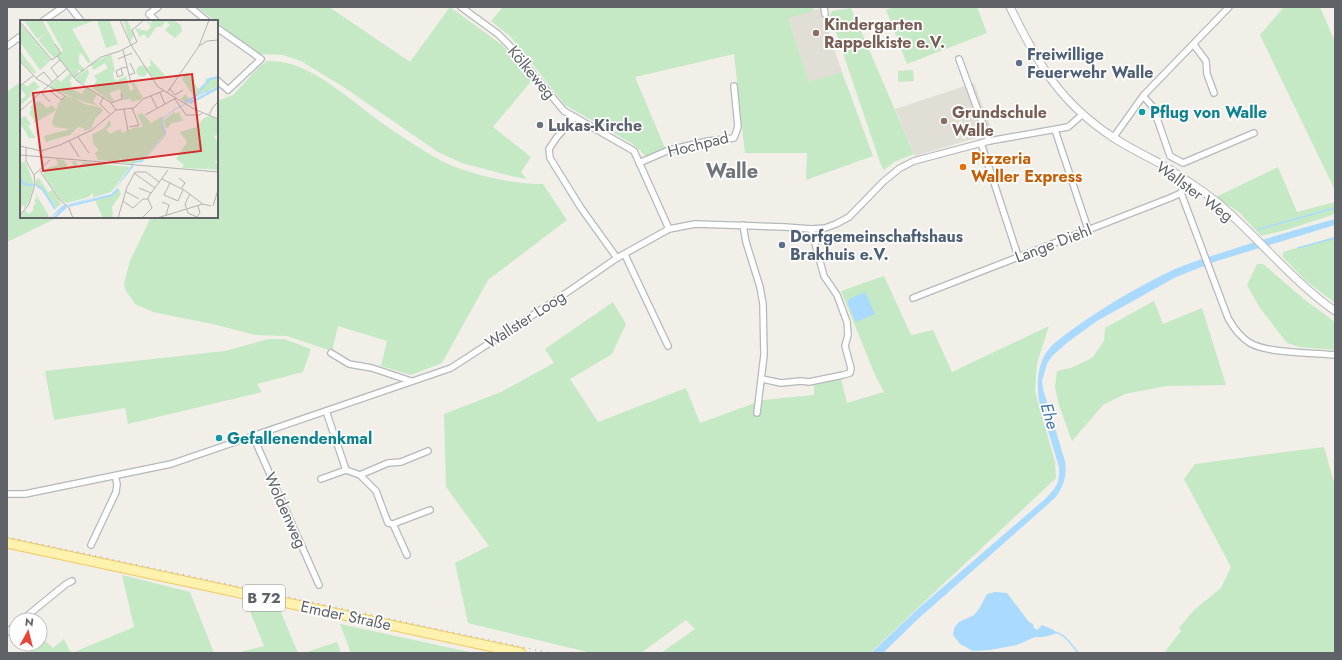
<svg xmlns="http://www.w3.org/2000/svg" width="1342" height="660" font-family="Jost,sans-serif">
  <rect width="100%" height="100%" fill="#f1efe8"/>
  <g fill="#e1ded6">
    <polygon points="821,8 842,72 809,83 788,18"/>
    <polygon points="974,83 993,133 915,156 895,109"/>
  </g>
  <g fill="#c5e8c5">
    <polygon points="197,7 329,7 410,62 450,7 502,45 533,79 493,127 531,157 521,172 527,179 511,176 462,163 438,152 345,88 301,61 283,55 258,54"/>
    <polygon points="503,7 812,7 814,11 788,18 809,82 842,72 873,156 806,180 807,153 745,153 734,54 635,77 665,148 647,156 644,155 640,150 631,143 565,105 510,36 491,21"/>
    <polygon points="894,7 977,7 987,33 907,64 886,10"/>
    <polygon points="1284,7 1320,7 1335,42 1335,190 1260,35"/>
    <polygon points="851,8 914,154 894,162 884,170 881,165 830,15 832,11"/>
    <path d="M 267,61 C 276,61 285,62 294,65 C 325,76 352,101 379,121 C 398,134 418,148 438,159 C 463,173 514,185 543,184 L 567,220 L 488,280 L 442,363 L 411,375 L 381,366 L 387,341 L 338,326 L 332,351 L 287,336 L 255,335 L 217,325 L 153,312 L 135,304 L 126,291 L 124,283 L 130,261 L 151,217 L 217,217 L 217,101 L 233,95 L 258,68 Z"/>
    <polygon points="913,70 914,81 898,82 898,71"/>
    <polygon points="21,81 21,217 59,217 7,242 7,92"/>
    <polygon points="1278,167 1297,212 1335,202 1335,214 1286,230 1261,236 1240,213 1216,197"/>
    <polygon points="1334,237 1335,238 1335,303 1305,280 1283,257 1283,252"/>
    <polygon points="1257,264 1263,264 1305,300 1335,322 1335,350 1300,347 1287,343 1260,308 1247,285"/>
    <polygon points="884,276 911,335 933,330 952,372 1049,326 1037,363 1035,391 1055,462 1056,478 870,653 661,653 695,629 686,620 641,653 591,653 468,623 455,563 489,546 446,487 444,414 501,392 554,363 545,349 613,302 626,324 612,354 570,379 598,422 686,388 700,423 763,400 814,395 814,385 841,379 847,403 884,392 875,375 841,291"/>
    <polygon points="1154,301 1163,324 1202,308 1226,385 1166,386 1125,394 1103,405 1072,441 1059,405 1055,387 1057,371 1071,368 1092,358 1104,341 1105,328"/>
    <polygon points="269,339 284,339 311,349 303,372 257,384 262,392 128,424 125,408 54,420 45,371 225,351"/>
    <polygon points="1324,447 1335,486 1335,653 1164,653 1181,631 1179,628 1194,610 1221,588 1231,567 1184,479 1195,464"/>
    <polygon points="122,575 190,592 214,653 72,653 134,627"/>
    <polygon points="247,604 280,610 298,653 236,653 264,646"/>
    <polygon points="340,624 474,653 351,653"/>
    <polygon points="64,639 71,653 29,653 44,640 53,648"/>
    <polygon points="337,642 341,653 304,653"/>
  </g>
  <g fill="#aadaff">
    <path d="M 1335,219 L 1335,225 L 1217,261 L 1176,277 L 1097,321 L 1068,342 L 1052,356 L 1047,364 L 1042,381 L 1043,389 L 1065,461 C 1067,476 1064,486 1055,498 L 919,618 L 883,653 L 871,653 L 920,607 L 1045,499 C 1056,488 1060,483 1059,467 L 1039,401 C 1037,385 1037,371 1044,356 C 1052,342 1068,333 1080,324 C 1110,303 1143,284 1175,269 C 1192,262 1210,256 1227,251 C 1263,239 1299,229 1335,219 Z"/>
    <polygon points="865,292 875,314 856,322 848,304 849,299"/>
    <polygon points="995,592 1007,593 1029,622 1033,624 1034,628 1037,630 1042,625 1052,629 1055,631 1055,634 1043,637 1035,637 1017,645 990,650 973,651 960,644 953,635 954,628 959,622 974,615 979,609 987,594"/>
  </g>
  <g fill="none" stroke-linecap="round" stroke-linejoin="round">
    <g stroke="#aadaff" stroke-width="1.5">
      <polyline points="1259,229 1335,208"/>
      <polyline points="1298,248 1335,238"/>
      <path d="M 1055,632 C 1066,635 1072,645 1078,653"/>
    </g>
    <defs>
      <g id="minor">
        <polyline points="70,7 81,21"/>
        <polyline points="190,7 207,21"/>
        <polyline points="461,7 498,34 509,45 564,111 634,151 669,229"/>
        <polyline points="824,7 825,14"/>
        <polyline points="43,21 63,7"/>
        <polyline points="156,21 149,14 158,7"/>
        <polyline points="217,28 261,59 228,90 217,80"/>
        <polyline points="1194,45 1206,61 1207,74 1214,93"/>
        <polyline points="7,46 21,36"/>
        <polyline points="959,59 989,141"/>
        <polyline points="1143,96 1153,107 1170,156 1183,163 1254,133"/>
        <polyline points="575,117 557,137 549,149 550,158 581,208 617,258"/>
        <polyline points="1055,130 1088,229"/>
        <polyline points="1113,138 1143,96 1229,7"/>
        <polyline points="981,143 1018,256"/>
        <polyline points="639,163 669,150 708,141 734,138 738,127 734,86"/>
        <path d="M 1181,193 L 1228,318 C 1233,327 1240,337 1250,343 C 1266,353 1314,353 1335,355"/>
        <polyline points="743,225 746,242 760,287 763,304 764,355 757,413"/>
        <polyline points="625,255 668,346"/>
        <polyline points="913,298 1170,198 1181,193 1187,181"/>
        <polyline points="331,353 349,364 372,368 411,381"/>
        <polyline points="762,379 781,383 801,381 809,382 843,375 850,373 851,368 845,346 848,335 847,322 837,295 824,276 811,229"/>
        <polyline points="326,411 346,470 360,475 376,491 388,523 393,524 407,555"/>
        <polyline points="253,436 319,585"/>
        <polyline points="360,475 388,463 401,462 428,451"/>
        <polyline points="321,479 346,470"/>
        <polyline points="7,494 25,494 171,464 451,368 556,300 617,258 669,229 695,224 785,227 811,229 825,228 836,224 849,217 884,181 900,168 914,161 989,141 1068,127 1083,114"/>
        <polyline points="393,524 430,510"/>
        <polyline points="91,545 116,492 117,484 115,476"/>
        <polyline points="22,620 66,584 72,581"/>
        <polyline points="7,632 16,625"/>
      </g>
      <path id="tertiary" d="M 1010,7 C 1038,64 1060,103 1114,138 C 1128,147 1144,155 1159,163 C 1179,175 1199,188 1217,202 C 1258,237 1291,280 1335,311"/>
      <polyline id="primary" points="7,543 521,653"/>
    </defs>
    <use href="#minor" stroke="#b5b8bc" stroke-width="8"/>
    <use href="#tertiary" stroke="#b5b8bc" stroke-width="9"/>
    <use href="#primary" stroke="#f2c960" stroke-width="11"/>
    <use href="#minor" stroke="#fff" stroke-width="5.5"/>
    <use href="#tertiary" stroke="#fff" stroke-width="7"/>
    <use href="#primary" stroke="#fff2af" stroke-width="9"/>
    <polyline stroke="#b6b7b8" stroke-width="1.5" stroke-dasharray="1 5" stroke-linecap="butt" points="7,537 550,653"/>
  </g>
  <g fill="#8d6e63" stroke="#fff" stroke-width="1.5">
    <circle cx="816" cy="33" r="4"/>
    <circle cx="944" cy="121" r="4"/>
  </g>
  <g fill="#5c6f8a" stroke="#fff" stroke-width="1.5">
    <circle cx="1019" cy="63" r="4"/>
    <circle cx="782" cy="245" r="4"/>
  </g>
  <g fill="#0f9aa8" stroke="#fff" stroke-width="1.5">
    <circle cx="1142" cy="112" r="4"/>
    <circle cx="219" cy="438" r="4"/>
  </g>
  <circle fill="#6b7280" stroke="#fff" stroke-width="1.5" cx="540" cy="125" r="4"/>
  <circle fill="#e8710a" stroke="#fff" stroke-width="1.5" cx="963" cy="167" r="4"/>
  <g text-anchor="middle" stroke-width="3.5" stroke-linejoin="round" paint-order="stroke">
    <rect fill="#fff" stroke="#8f9295" stroke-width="1" x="243" y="585" width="42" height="26" rx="3"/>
    <g font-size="15" font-weight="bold" fill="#5f6368">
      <text x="264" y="603">B 72</text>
    </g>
    <g font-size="16" font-weight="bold" fill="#785e54" stroke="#fff" text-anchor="start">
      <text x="824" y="30">Kindergarten<tspan x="824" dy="18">Rappelkiste e.V.</tspan></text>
      <text x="952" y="118">Grundschule<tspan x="952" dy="18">Walle</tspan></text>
    </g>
    <g font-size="16" font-weight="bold" fill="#4e5e75" stroke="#fff" text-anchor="start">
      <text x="1027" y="60">Freiwillige<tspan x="1027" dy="18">Feuerwehr Walle</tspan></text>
      <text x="790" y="242">Dorfgemeinschaftshaus<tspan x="790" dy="18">Brakhuis e.V.</tspan></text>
    </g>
    <g font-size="16" fill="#5f6368" stroke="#fff">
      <text transform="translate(532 72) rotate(50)" y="6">Kölkeweg</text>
      <text transform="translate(698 144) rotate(-14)" y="6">Hochpad</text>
      <text transform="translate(1195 191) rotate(36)" y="6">Wallster Weg</text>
      <text transform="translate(1053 243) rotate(-21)" y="6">Lange Diehl</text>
      <text transform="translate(525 319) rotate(-33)" y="6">Wallster Loog</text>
      <text transform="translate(286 510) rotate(66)" y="6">Woldenweg</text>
      <text transform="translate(346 615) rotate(12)" y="6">Emder Straße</text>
    </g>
    <g font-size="16" font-weight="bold" fill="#0d838f" stroke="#fff" text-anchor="start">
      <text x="1150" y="118">Pflug von Walle</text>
      <text x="227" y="444">Gefallenendenkmal</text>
    </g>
    <g font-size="16" font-weight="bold" fill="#5b616d" stroke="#fff" text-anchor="start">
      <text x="548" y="131">Lukas-Kirche</text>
    </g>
    <g font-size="16" font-weight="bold" fill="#c56008" stroke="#fff" text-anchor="start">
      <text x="971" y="164">Pizzeria<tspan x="971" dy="18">Waller Express</tspan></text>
    </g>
    <g font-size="17" font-style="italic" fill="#4174aa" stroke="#fff">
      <text transform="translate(1050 416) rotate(74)" y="6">Ehe</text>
    </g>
    <g font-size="20" font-weight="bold" fill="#70757a" stroke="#fff">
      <text x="732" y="178">Walle</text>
    </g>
  </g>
  <g transform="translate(20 20)">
    <rect width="198" height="198" fill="#f1efe8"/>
    <path d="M 4,0 L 22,0 L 40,33 L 34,38 L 18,20 L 25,14 L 17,19 ZM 26,0 L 76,0 L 52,9 L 71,42 L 68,43 L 61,33 L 59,35 L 59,43 L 65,50 L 62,52 L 58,49 L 58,54 L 54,56 L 37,36 L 43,31 ZM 77,0 L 93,0 L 90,2 L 98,24 L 86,28 ZM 103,0 L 107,0 L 114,15 L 110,21 ZM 126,0 L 131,4 L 132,0 L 153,0 L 161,5 L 162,11 L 155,18 L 145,10 L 150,5 L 146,1 L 141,7 L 136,7 L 128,19 L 124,14 L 120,17 L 115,8 L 127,11 L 131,7 ZM 0,3 L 31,40 L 20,50 L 0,22 ZM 0,31 L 16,52 L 14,54 L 0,40 ZM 91,34 L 95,50 L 93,53 L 94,59 L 96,61 L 106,56 L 110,71 L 114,69 L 117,75 L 111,63 L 114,62 L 123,78 L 120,80 L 111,82 L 111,79 L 103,80 L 100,69 L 89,73 L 94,81 L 92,82 L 72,68 L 77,60 L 74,56 L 88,48 L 85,43 L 74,50 L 70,44 ZM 129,38 L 145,55 L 138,59 L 133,59 L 127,48 L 131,45 ZM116.5 51a5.5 5.5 0 1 1 11 0a5.5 5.5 0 1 1-11 0ZM 68,49 L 69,53 L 64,64 L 57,61 L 56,57 ZM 167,52 L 178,69 L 186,63 L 185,59 L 190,58 L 198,57 L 198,66 L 165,82 L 160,79 L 166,74 L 169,79 L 174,77 L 162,59 ZM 50,53 L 53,57 L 49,60 L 52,64 L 50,68 L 62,74 L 66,67 L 77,75 L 73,81 L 78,86 L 55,79 L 67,85 L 80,87 L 83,91 L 75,99 L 71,109 L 64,111 L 64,108 L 58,107 L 50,115 L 26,122 L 24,116 L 50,109 L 34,107 L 32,102 L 39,82 L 46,76 L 54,78 L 29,67 L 37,59 L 41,62 ZM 14,61 L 20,67 L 11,73 L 12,75 L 2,84 L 0,80 L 6,76 L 0,67 L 4,64 L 7,67 ZM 19,81 L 27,88 L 32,85 L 36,90 L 13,104 L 14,100 L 9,93 L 12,89 L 10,87 ZM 154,92 L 155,94 L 159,92 L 163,101 L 152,103 L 146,109 L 143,101 ZM 122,93 L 131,103 L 142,96 L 145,114 L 123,140 L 112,144 L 99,142 L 103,136 L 97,142 L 78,140 L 75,133 L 79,130 L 73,124 L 72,115 L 84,108 L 90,100 L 91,106 L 86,109 L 90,114 L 100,109 L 102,113 L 118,106 L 119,108 L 123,106 L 117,95 ZM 5,96 L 11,104 L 8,106 L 16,118 L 9,118 L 0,103 L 0,99 ZM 190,96 L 198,100 L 198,115 L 194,116 L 198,123 L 198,140 L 194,142 L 198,143 L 198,150 L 188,149 L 190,145 L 187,149 L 162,148 L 164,145 L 156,139 L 167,122 L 160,112 L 176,107 L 184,98 ZM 36,139 L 44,140 L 48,147 L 54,145 L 51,141 L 55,141 L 58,146 L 62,144 L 68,154 L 62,142 L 110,147 L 91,172 L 73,177 L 73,172 L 69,177 L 46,183 L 41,180 L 23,154 L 28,148 L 38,145 ZM 5,141 L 14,164 L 9,181 L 5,188 L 3,185 L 0,188 L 0,143 ZM 19,158 L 28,172 L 32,170 L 41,184 L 36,188 L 23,169 L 16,165 L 16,160 ZM 99,169 L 101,174 L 92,187 L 93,198 L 83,198 L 75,180 L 91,175 ZM 14,171 L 29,196 L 27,198 L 0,198 L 6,190 L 8,194 L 13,191 L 13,186 L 16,184 L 14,180 L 17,178 Z" fill="#c5e8c5"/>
    <path d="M 198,66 L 193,71 L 183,73 L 175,80 L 156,89 L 144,98 L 142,103 L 146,112 L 145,116 L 124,140 L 122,142 L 114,143 L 113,147 L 93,172 L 48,185 L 30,198 L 42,186 L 93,172 L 114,142 L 123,140 L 145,115 L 141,102 L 143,98 L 156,88 L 176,79 L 183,72 L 192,70 Z" fill="#aadaff"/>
    <path fill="none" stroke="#aadaff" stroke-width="2" d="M 180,70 L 190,59 L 198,57M 165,82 L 175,77 L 180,71M 170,83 L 198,68M 0,158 L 4,164 L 14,165M 16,165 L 23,170 L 35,189M 49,186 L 92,175 L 98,169M 34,198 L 46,187"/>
    <path fill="none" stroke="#b3b3b1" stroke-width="1" d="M 100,0 L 111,25 L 138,67 L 174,89 L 198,99M 0,2 L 32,40 L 41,33 L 35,24M 179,26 L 189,0M 103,30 L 111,63M 37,36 L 57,61 L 90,82 L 96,90M 98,39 L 112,33M 0,41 L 17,59 L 45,76 L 42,80 L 31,72 L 34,70M 101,49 L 103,55 L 98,57 L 96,51 L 102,48 L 107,47M 109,55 L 115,53 L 110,43M 38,57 L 31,48 L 40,40M 54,57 L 81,37 L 100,31 L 117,22 L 112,10 L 124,0M 16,58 L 24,52 L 32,62M 0,66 L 14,55M 149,68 L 155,75 L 163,70M 21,72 L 30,82M 140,73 L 145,84M 147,73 L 179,26 L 187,21 L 198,20M 131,76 L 137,88M 83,78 L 80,84 L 90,94M 155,79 L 166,95 L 180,95 L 182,93M 91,83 L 102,79 L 101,73M 104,89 L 108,111M 0,91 L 47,49M 125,95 L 156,78M 189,95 L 193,87 L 198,82M 109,107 L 119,105 L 112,88M 58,117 L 69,133M 49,121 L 59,137M 0,126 L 21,131 L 40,125 L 72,110 L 96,90 L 114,88 L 123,79 L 143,71M 0,135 L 198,152M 20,151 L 39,179 L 49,188 L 53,198M 114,153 L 135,168M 14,155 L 30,140M 159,158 L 165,163 L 161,169M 142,159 L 164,170 L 183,184M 150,163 L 144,175 L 158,181 L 163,170M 119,168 L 131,173M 105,171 L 119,179M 170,174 L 165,184 L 168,193 L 177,197 L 180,193 L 178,186M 103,181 L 113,188 L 123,179 L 128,179M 142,182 L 149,185 L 146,195M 193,186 L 198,170M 0,196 L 9,184 L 15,164 L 14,155 L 6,141 L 6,127M 98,198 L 107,167 L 115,152 L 126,152 L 139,162M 122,198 L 132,188 L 128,179 L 129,176 L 148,150M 137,198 L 183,184 L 191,186"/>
    <path fill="#d62828" fill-opacity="0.15" stroke="#d62828" stroke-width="2" d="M 172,54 L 181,131 L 23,151 L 13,73 Z"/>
    <rect width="198" height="198" fill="none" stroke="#5f6368" stroke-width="2"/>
  </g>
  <rect width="1342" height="660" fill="none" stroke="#5f6368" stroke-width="16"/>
  <g transform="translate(28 632) rotate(7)"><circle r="19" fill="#ffffff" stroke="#bfc1c3"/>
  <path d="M0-3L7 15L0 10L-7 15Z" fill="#ea4335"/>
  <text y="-6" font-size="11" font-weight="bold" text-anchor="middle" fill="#5f6368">N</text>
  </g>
</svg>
